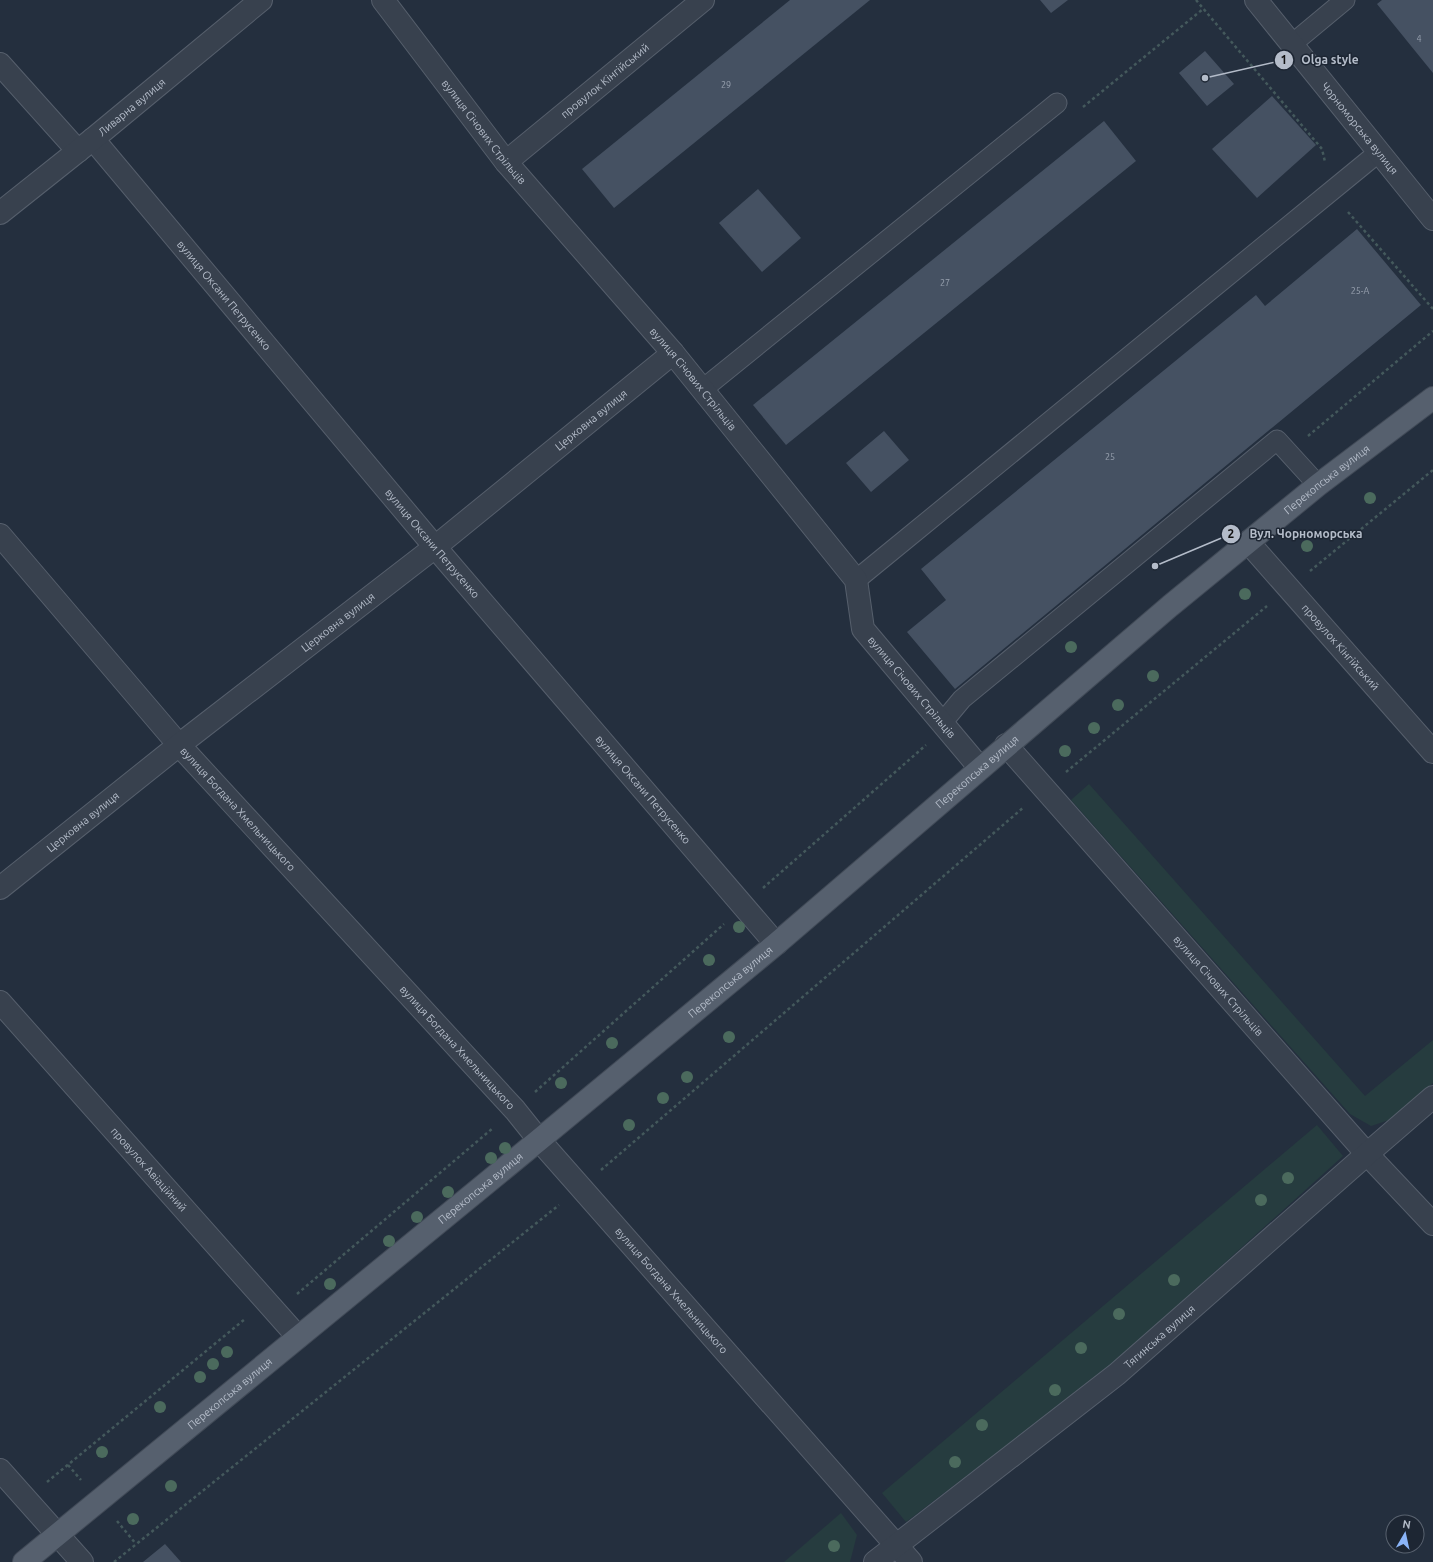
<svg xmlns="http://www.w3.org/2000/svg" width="1433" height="1562" font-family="Ubuntu,sans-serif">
  <rect width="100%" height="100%" fill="#242f3e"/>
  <g fill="#263c3f">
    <polygon points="1089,784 1365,1096 1433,1040 1433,1083 1389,1120 1371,1126 1350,1114 1071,800"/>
    <polygon points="1317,1125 1343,1156 1106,1370 906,1522 882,1493"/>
    <polygon points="841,1513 857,1535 850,1562 784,1562"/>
  </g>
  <g fill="#455162">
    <polygon points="790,0 870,0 614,208 582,169"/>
    <polygon points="1040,0 1068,0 1051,13"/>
    <polygon points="1382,0 1433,0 1433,73 1377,4"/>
    <polygon points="1205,51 1234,84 1207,106 1179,73"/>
    <polygon points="1272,96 1316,145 1257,198 1212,149"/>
    <polygon points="1104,121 1136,161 786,445 753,405"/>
    <polygon points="758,189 801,238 762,272 719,223"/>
    <polygon points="1357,229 1421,305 955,689 907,632 946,600 921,569 1256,295 1265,306"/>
    <polygon points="884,431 909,460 871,492 846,463"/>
    <polygon points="165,1544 181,1562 143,1562"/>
  </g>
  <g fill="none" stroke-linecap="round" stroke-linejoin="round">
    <defs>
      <g id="service">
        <polyline points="1292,44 1345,0"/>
        <polyline points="703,389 1057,103"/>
        <polyline points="856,580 1379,152"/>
        <polyline points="942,723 962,699 1277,440 1318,485"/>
      </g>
      <g id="minor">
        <path id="s1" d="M 383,0 L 506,162 L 673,353 L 856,580 L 863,629 L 980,768"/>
        <polyline points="0,64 78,151"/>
        <path id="s2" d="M 93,139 L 435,547 L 776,944"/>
        <path id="s3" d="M 506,162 L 703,0"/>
        <path id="s4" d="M 0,213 L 93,139 L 261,0"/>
        <path id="s5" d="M 0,535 L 179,745 L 515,1110 L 539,1140 L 911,1562"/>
        <path id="s6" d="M 1248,542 L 1433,752"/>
        <path id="s7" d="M 1006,745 L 1367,1154 L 1433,1224"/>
        <path id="s8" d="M 0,888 L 179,745 L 435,547 L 673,353"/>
        <path id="s9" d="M 0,1002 L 298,1337"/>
        <polyline points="0,1470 82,1562"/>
        <path id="s10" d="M 875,1562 L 1117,1374 L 1367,1154 L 1433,1097"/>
      </g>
      <g id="tertiary">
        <path id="s11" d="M 1256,0 L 1433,219"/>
      </g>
      <g id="primary">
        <path id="s12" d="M 24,1562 L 539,1140 L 776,944 L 1170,606 L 1318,485 L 1433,398"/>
      </g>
    </defs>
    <use href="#service" stroke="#565f6c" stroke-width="21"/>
    <use href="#minor" stroke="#565f6c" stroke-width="24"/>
    <use href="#tertiary" stroke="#565f6c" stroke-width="24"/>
    <use href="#primary" stroke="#414a57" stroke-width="24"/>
    <g stroke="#44595c" stroke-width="2.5" stroke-dasharray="3 3" stroke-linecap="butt">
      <polyline points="1196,0 1322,149 1325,162"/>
      <polyline points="1083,107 1203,9"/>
      <polyline points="1348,212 1433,309"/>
      <polyline points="1308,436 1433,331"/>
      <polyline points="1310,571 1433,470"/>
      <polyline points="1066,772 1267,606"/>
      <polyline points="763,888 926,745"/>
      <polyline points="535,1092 724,924"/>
      <polyline points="601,1170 1024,807"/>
      <polyline points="297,1294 493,1128"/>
      <polyline points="68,1465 81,1480"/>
      <polyline points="47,1482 245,1319"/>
      <polyline points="117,1521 136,1544"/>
      <polyline points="114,1562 559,1205"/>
    </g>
    <use href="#service" stroke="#38414e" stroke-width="19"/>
    <use href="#minor" stroke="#38414e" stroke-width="22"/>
    <use href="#tertiary" stroke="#38414e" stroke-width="22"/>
    <use href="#primary" stroke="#56606e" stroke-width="22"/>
  </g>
  <g fill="#4b6a5d">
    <circle cx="1370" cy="498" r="6"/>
    <circle cx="1307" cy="546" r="6"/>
    <circle cx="1245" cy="594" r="6"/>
    <circle cx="1071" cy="647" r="6"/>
    <circle cx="1153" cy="676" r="6"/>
    <circle cx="1118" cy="705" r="6"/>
    <circle cx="1094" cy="728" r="6"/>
    <circle cx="1065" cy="751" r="6"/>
    <circle cx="739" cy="927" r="6"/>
    <circle cx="709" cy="960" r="6"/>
    <circle cx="729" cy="1037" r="6"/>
    <circle cx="612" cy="1043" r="6"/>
    <circle cx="687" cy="1077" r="6"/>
    <circle cx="561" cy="1083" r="6"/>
    <circle cx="663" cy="1098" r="6"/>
    <circle cx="629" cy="1125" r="6"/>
    <circle cx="505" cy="1148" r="6"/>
    <circle cx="491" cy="1158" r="6"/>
    <circle cx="1288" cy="1178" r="6"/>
    <circle cx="448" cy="1192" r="6"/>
    <circle cx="1261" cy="1200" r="6"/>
    <circle cx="417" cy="1217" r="6"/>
    <circle cx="389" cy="1241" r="6"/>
    <circle cx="1174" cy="1280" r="6"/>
    <circle cx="330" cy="1284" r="6"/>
    <circle cx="1119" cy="1314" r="6"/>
    <circle cx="1081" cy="1348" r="6"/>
    <circle cx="227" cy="1352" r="6"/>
    <circle cx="213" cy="1364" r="6"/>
    <circle cx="200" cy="1377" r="6"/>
    <circle cx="1055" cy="1390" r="6"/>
    <circle cx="160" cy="1407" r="6"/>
    <circle cx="982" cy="1425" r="6"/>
    <circle cx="102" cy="1452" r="6"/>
    <circle cx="955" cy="1462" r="6"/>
    <circle cx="171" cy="1486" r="6"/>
    <circle cx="133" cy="1519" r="6"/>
    <circle cx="834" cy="1546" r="6"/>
  </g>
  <g text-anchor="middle" stroke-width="3" stroke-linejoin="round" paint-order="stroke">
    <g font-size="9" fill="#98a1af">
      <text x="1419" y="42">4</text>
      <text x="726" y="88">29</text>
      <text x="945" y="286">27</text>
      <text x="1360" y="294">25-А</text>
      <text x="1110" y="460">25</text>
    </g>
    <g font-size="11" fill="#b4bcc9" stroke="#1d2633">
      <text dy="4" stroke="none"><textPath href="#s3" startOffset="128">провулок Кінгійський</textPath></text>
      <text dy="4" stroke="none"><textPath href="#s4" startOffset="169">Ливарна вулиця</textPath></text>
      <text dy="4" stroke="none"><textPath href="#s11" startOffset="165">Чорноморська вулиця</textPath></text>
      <text dy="4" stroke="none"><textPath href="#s1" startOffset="166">вулиця Січових Стрільців</textPath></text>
      <text dy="4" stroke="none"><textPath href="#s2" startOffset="204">вулиця Оксани Петрусенко</textPath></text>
      <text dy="4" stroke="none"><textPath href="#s1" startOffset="490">вулиця Січових Стрільців</textPath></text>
      <text dy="4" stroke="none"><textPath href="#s8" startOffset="754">Церковна вулиця</textPath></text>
      <text dy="4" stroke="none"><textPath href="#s12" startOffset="1694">Перекопська вулиця</textPath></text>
      <text dy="4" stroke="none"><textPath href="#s2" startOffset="528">вулиця Оксани Петрусенко</textPath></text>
      <text dy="4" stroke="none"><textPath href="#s8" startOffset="430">Церковна вулиця</textPath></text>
      <text dy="4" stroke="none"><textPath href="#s6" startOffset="140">провулок Кінгійський</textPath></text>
      <text dy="4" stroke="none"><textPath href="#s1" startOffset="874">вулиця Січових Стрільців</textPath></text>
      <text dy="4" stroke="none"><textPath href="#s12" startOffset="1238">Перекопська вулиця</textPath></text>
      <text dy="4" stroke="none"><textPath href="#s2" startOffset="852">вулиця Оксани Петрусенко</textPath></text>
      <text dy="4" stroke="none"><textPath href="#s5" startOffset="363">вулиця Богдана Хмельницького</textPath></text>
      <text dy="4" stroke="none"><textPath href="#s8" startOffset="106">Церковна вулиця</textPath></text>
      <text dy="4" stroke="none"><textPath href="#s12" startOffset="914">Перекопська вулиця</textPath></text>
      <text dy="4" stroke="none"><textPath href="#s7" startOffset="321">вулиця Січових Стрільців</textPath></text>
      <text dy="4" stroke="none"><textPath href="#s5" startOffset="687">вулиця Богдана Хмельницького</textPath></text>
      <text dy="4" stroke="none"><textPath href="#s9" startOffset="224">провулок Авіаційний</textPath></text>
      <text dy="4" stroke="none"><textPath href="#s12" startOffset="590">Перекопська вулиця</textPath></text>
      <text dy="4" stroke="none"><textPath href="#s5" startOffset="1011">вулиця Богдана Хмельницького</textPath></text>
      <text dy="4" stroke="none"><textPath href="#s10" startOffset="363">Тягинська вулиця</textPath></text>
      <text dy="4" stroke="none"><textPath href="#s12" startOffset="266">Перекопська вулиця</textPath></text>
    </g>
  </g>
  <path fill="none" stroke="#b4bcc9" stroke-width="1.5" d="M1205 78L1284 60M1155 566L1231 534"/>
  <g fill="#b4bcc9" stroke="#1d2633" stroke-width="1.5">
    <circle cx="1205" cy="78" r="4"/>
    <circle cx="1155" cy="566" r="4"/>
    <circle cx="1284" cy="60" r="10"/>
    <circle cx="1231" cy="534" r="10"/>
  </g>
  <g font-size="12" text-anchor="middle" font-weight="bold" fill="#111">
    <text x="1284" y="64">1</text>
    <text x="1231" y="538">2</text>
  </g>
  <g font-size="12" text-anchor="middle" font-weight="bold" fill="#b4bcc9" stroke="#1d2633" stroke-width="3" stroke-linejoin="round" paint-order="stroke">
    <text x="1330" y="64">Olga style</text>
    <text x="1306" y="538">Вул. Чорноморська</text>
  </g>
  <g transform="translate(1405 1534) rotate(9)"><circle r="19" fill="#1d2633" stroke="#59626f"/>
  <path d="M0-3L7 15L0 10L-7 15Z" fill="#8ab4f8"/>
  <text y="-6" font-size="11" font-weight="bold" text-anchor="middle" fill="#b4bcc9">N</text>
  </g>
</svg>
